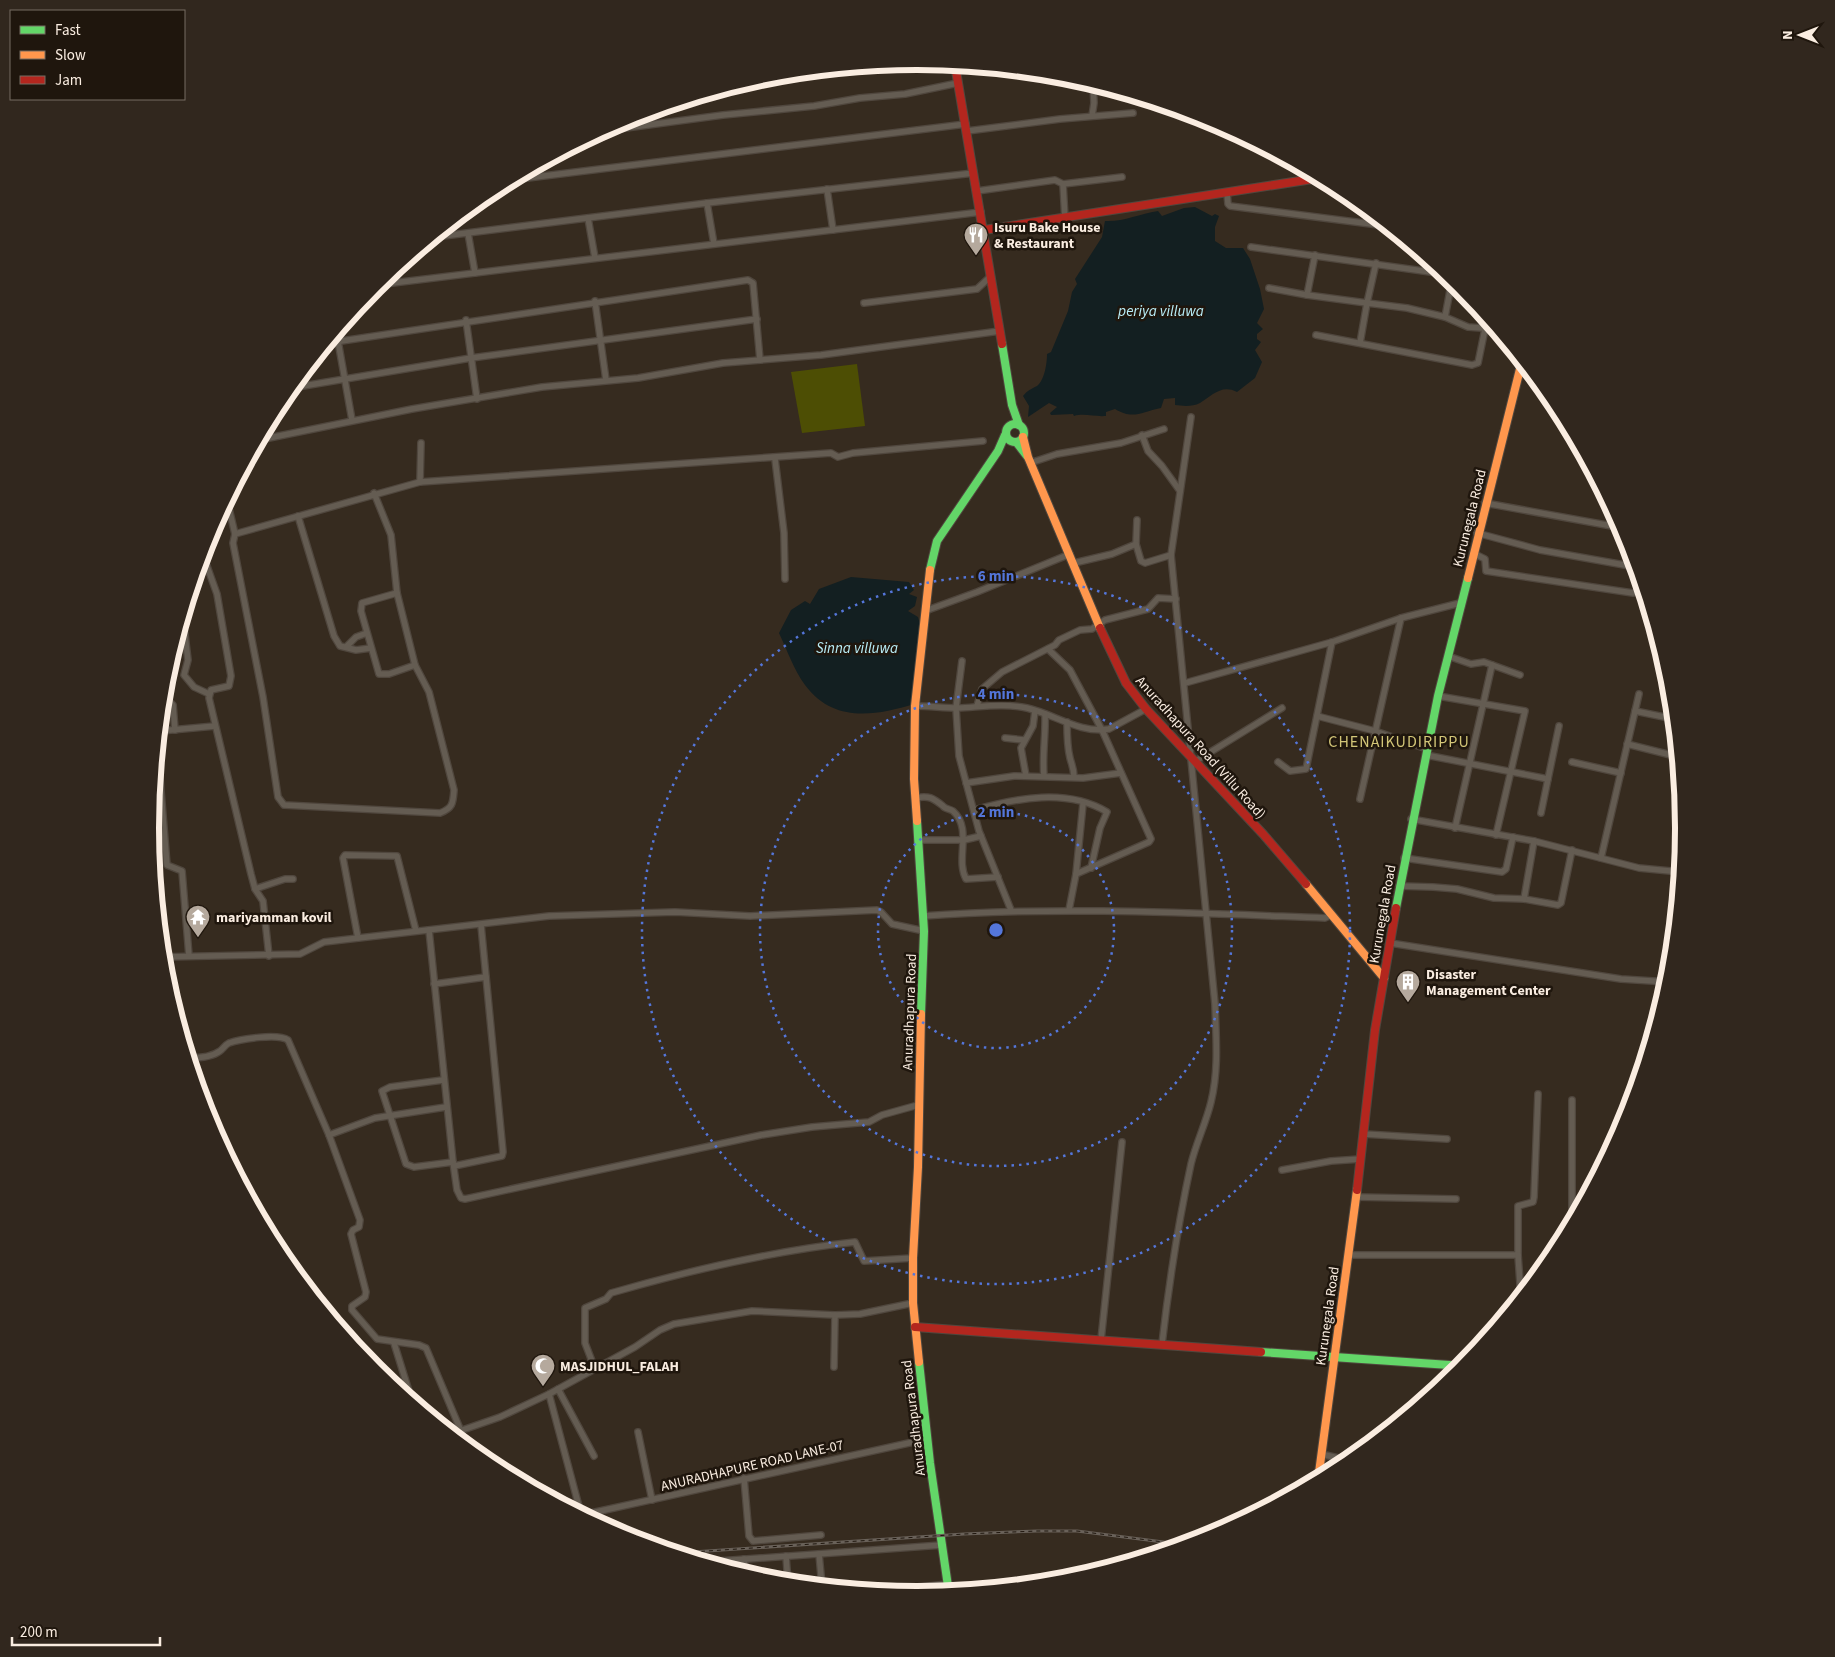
<svg xmlns="http://www.w3.org/2000/svg" width="1835" height="1657" font-family="'Source Sans 3',sans-serif">
  <rect width="100%" height="100%" fill="#362b1f"/>
  <polygon fill="#4d4e04" points="857,364 865,426 802,433 791,372"/>
  <g fill="#131f21">
    <path d="M 1195,207 L 1212,216 L 1215,214 L 1219,216 L 1215,227 L 1215,241 L 1226,248 L 1243,248 L 1250,259 L 1260,289 L 1264,309 L 1257,323 L 1263,329 L 1257,334 L 1257,339 L 1261,342 L 1255,350 L 1262,362 L 1255,378 L 1237,392 C 1221,384 1212,396 1200,403 C 1192,407 1183,406 1175,405 L 1175,398 L 1164,399 L 1161,408 C 1141,412 1133,420 1115,409 L 1106,412 L 1106,416 C 1095,417 1084,413 1074,416 L 1073,414 L 1051,415 L 1050,413 L 1057,407 L 1049,403 L 1028,417 L 1029,406 L 1023,396 C 1028,390 1031,389 1037,386 C 1045,380 1047,362 1047,354 L 1051,352 L 1068,311 L 1072,292 L 1077,284 L 1075,279 L 1102,237 L 1105,221 C 1123,222 1139,214 1158,211 L 1162,216 L 1184,208 Z"/>
    <path d="M 851,577 L 909,582 L 914,590 L 909,594 L 917,597 L 915,606 L 908,611 L 918,617 L 921,628 L 914,704 C 875,716 833,723 805,685 C 794,670 787,650 779,633 L 791,610 L 805,601 L 810,604 L 819,589 Z"/>
  </g>
  <g fill="none" stroke-linecap="round" stroke-linejoin="round">
    <defs>
      <g id="street">
        <polyline points="956,71 984,68"/>
        <polyline points="1092,116 1094,103 1093,84"/>
        <polyline points="603,131 723,115 814,106 860,98 905,94 958,83"/>
        <polyline points="967,131 1060,119 1133,113"/>
        <polyline points="511,180 966,124"/>
        <polyline points="1063,184 1122,177"/>
        <polyline points="827,189 833,230"/>
        <polyline points="977,191 1055,180 1063,184 1065,219"/>
        <polyline points="1227,193 1228,204 1230,206 1387,226"/>
        <polyline points="707,203 714,244"/>
        <polyline points="588,218 595,258"/>
        <polyline points="468,233 475,273"/>
        <polyline points="435,237 707,203 974,173"/>
        <polyline points="1251,247 1445,274"/>
        <polyline points="1446,274 1452,280 1445,317 1468,327 1495,329"/>
        <polyline points="376,285 981,212"/>
        <polyline points="1269,288 1307,295 1315,255"/>
        <polyline points="1307,295 1367,303 1376,263"/>
        <polyline points="595,301 606,380"/>
        <polyline points="864,303 977,289 991,276"/>
        <polyline points="466,320 477,399"/>
        <polyline points="1316,335 1472,365 1478,363 1485,329"/>
        <polyline points="338,341 352,420"/>
        <polyline points="328,343 748,280 753,283 760,360"/>
        <polyline points="1360,343 1367,303 1407,308 1445,317"/>
        <polyline points="291,388 471,358 757,319"/>
        <polyline points="1142,435 1148,451 1162,466 1180,491"/>
        <polyline points="259,440 412,409 542,387 638,378 723,363 821,355 1000,331"/>
        <polyline points="775,459 784,533 785,579"/>
        <polyline points="1030,463 1057,454 1121,443 1164,429"/>
        <polyline points="420,482 421,443"/>
        <path d="M 374,493 L 391,535 L 397,593 L 415,665 L 429,692 L 454,790 C 453,803 453,808 440,813 L 284,805 L 278,797 L 263,697 L 233,543 L 235,534 L 420,482 L 831,453 L 838,457 L 853,453 L 983,441"/>
        <polyline points="227,500 235,534"/>
        <polyline points="1485,503 1623,528"/>
        <polyline points="298,516 334,636 340,646 356,650 371,648"/>
        <polyline points="1477,533 1540,550 1636,567"/>
        <polyline points="207,540 212,529"/>
        <polyline points="1136,544 1137,520"/>
        <polyline points="1473,553 1485,559 1486,571 1633,593"/>
        <polyline points="203,555 217,594 231,676 229,686 211,690 209,698 251,874 255,889 263,901 269,956"/>
        <polyline points="1074,563 1112,554 1136,544 1141,561 1145,563 1171,555"/>
        <polyline points="397,593 362,603 361,611 379,674 389,674 415,665"/>
        <polyline points="925,611 977,592 1070,554"/>
        <polyline points="183,619 188,660 184,675 194,687 209,694"/>
        <polyline points="346,647 356,637 367,633"/>
        <polyline points="1048,649 1070,670 1102,730 1151,839 1149,842 1076,874 1069,910"/>
        <polyline points="1448,656 1471,664 1484,662 1520,675"/>
        <polyline points="962,661 956,708 959,756 979,831 1011,910"/>
        <polyline points="1185,683 1332,642 1401,618 1460,603"/>
        <polyline points="1438,696 1525,711 1496,835"/>
        <polyline points="163,703 170,702 173,705 175,730"/>
        <path d="M 915,706 C 929,706 944,708 958,708 C 981,707 1004,703 1027,708 C 1054,714 1080,734 1109,729 L 1146,709"/>
        <polyline points="977,706 982,689 1002,672 1055,645 1059,640 1080,630 1092,629 1105,620 1148,609 1158,598 1176,599"/>
        <polyline points="1635,711 1674,719"/>
        <polyline points="1317,716 1375,731 1427,749"/>
        <path d="M 1067,722 C 1067,734 1067,746 1070,758 C 1072,766 1074,769 1074,777"/>
        <polyline points="160,731 215,726"/>
        <polyline points="1005,738 1024,740"/>
        <polyline points="1627,744 1671,755"/>
        <polyline points="158,755 167,865 182,871 189,956"/>
        <polyline points="1426,755 1548,779 1541,813"/>
        <polyline points="1196,761 1282,708"/>
        <polyline points="1278,762 1290,771 1306,769 1332,642"/>
        <polyline points="1572,762 1621,773"/>
        <polyline points="1026,776 1021,748 1033,726 1035,711"/>
        <path d="M 1044,776 C 1042,755 1046,735 1045,714"/>
        <polyline points="1548,779 1559,726"/>
        <polyline points="966,783 1014,776 1083,778 1121,773"/>
        <path d="M 915,798 C 929,795 933,798 943,806 C 945,809 950,809 953,811 C 973,829 955,859 966,879 L 998,877"/>
        <polyline points="1360,799 1401,618"/>
        <path d="M 974,810 C 1017,798 1067,788 1107,812 L 1100,828 L 1091,868"/>
        <polyline points="1411,819 1534,841 1639,868 1681,872"/>
        <polyline points="1455,828 1492,665"/>
        <polyline points="918,840 964,840 981,836"/>
        <polyline points="1534,841 1524,899 1558,905 1561,903 1572,850"/>
        <polyline points="1404,858 1502,872 1506,869 1513,837"/>
        <polyline points="1601,858 1639,694"/>
        <polyline points="1076,874 1083,804"/>
        <polyline points="1399,886 1433,887 1457,889 1494,898 1524,899"/>
        <polyline points="255,889 285,879 293,879"/>
        <path d="M 923,916 C 1058,906 1191,913 1325,918 L 1331,915"/>
        <polyline points="429,930 453,1162 457,1190 461,1198 465,1199 761,1135 812,1127 869,1122 882,1115 918,1105"/>
        <polyline points="358,938 343,858 345,855 397,856 416,931"/>
        <polyline points="1390,943 1621,979 1669,982"/>
        <polyline points="163,957 300,954 324,942 549,916 675,912 750,916 877,910 881,912 892,924 924,931"/>
        <polyline points="434,984 486,977"/>
        <path d="M 189,1058 C 199,1058 212,1057 220,1051 C 223,1049 225,1045 229,1043 C 240,1039 278,1033 288,1040 L 329,1135 L 360,1220 L 359,1227 L 353,1230 L 351,1234 L 366,1292 L 365,1297 L 352,1306 L 352,1310 L 377,1339 L 419,1345 L 426,1348 L 461,1431 L 460,1441"/>
        <polyline points="443,1080 390,1087 382,1091 406,1164 414,1167 453,1162"/>
        <polyline points="1364,1134 1447,1139"/>
        <polyline points="329,1135 375,1118 446,1107"/>
        <polyline points="454,1166 502,1156 503,1152 481,925"/>
        <polyline points="1282,1170 1331,1161 1361,1159"/>
        <polyline points="1356,1197 1456,1199"/>
        <polyline points="1572,1224 1572,1100"/>
        <polyline points="1348,1255 1518,1255 1518,1206 1533,1202 1534,1197 1538,1094"/>
        <polyline points="1518,1255 1521,1297"/>
        <polyline points="1101,1340 1122,1142"/>
        <polyline points="394,1343 412,1401"/>
        <path d="M 1162,1344 C 1169,1283 1178,1224 1191,1164 C 1196,1143 1206,1123 1211,1102 C 1219,1070 1216,1037 1215,1004 L 1171,555 L 1191,417"/>
        <polyline points="834,1367 835,1315"/>
        <path d="M 595,1369 L 585,1343 L 585,1308 L 606,1299 L 611,1293 C 691,1270 772,1251 855,1242 L 864,1261 L 913,1258"/>
        <polyline points="1445,1383 1447,1365"/>
        <polyline points="558,1389 594,1456"/>
        <polyline points="549,1394 581,1514"/>
        <polyline points="638,1432 652,1500"/>
        <polyline points="451,1434 500,1417 549,1394 635,1347 660,1330 674,1324 752,1311 835,1315 860,1314 913,1303"/>
        <polyline points="1321,1454 1351,1461"/>
        <polyline points="744,1478 749,1536 753,1541 821,1535"/>
        <polyline points="582,1515 927,1439"/>
        <polyline points="819,1554 822,1586"/>
        <polyline points="786,1556 788,1583"/>
        <polyline points="744,1559 746,1574"/>
        <polyline points="705,1562 942,1545"/>
        <polyline points="880,1592 947,1584"/>
      </g>
      <g id="fast">
        <polyline points="1002,344 1012,405 1019,425"/>
        <circle cx="1015" cy="433" r="9"/>
        <polyline points="1017,443 1027,456"/>
        <polyline points="930,570 937,541 998,451 1005,435"/>
        <polyline points="917,821 924,931 921,1014"/>
        <polyline points="1396,908 1438,696 1468,578"/>
        <polyline points="1261,1352 1464,1366"/>
        <polyline points="919,1362 930,1463 949,1593"/>
      </g>
      <g id="slow">
        <polyline points="1023,437 1028,457 1100,628"/>
        <polyline points="1468,578 1522,361"/>
        <polyline points="917,821 914,779 915,706 930,570"/>
        <polyline points="1306,884 1384,978"/>
        <polyline points="919,1362 913,1303 913,1258 918,1167 921,1014"/>
        <polyline points="1318,1480 1357,1190"/>
      </g>
      <g id="jam">
        <polyline points="955,65 1002,344"/>
        <polyline points="984,230 1319,178"/>
        <polyline points="1100,628 1126,683 1146,709 1263,834 1306,884"/>
        <polyline points="1357,1190 1375,1030 1396,908"/>
        <polyline points="915,1327 1261,1352"/>
      </g>
    </defs>
    <use href="#street" stroke="#50473e" stroke-width="8"/>
    <use href="#fast" stroke="#50473e" stroke-width="10"/>
    <use href="#slow" stroke="#50473e" stroke-width="10"/>
    <use href="#jam" stroke="#50473e" stroke-width="10"/>
    <use href="#street" stroke="#645c52" stroke-width="5.5"/>
    <use href="#fast" stroke="#63d668" stroke-width="8"/>
    <use href="#slow" stroke="#ff974d" stroke-width="8"/>
    <use href="#jam" stroke="#b3261e" stroke-width="8"/>
    <defs>
      <polyline id="rail" points="677,1553 964,1534 1037,1531 1077,1531 1187,1545"/>
    </defs>
    <use href="#rail" stroke="#696159" stroke-width="3"/>
    <use href="#rail" stroke="#1f160d" stroke-width="1" stroke-dasharray="4" stroke-linecap="butt"/>
  </g>
  <g fill="none" stroke="#5476da" stroke-width="2.5" stroke-dasharray="2.5 5">
    <circle cx="996" cy="930" r="118"/>
    <circle cx="996" cy="930" r="236"/>
    <circle cx="996" cy="930" r="354"/>
  </g>
  <defs>
    <symbol id="restaurant-pin" viewBox="-11 -11 22 30"><path d="M0 17L-7.5 6A9.5 9.5 0 1 1 7.5 6Z" fill="#b5a99d" stroke="#1f160d"/><path d="M-5-6h1v4h1v-4h1v4h1v-4h1v5L-1.5 .5V6h-2V.5L-5-1ZM5-6V6H3V1.5H1.5Q1.5-4 5-6Z" fill="#fff"/></symbol>
    <symbol id="temple-pin" viewBox="-11 -11 22 30"><path d="M0 17L-7.5 6A9.5 9.5 0 1 1 7.5 6Z" fill="#b5a99d" stroke="#1f160d"/><path d="M0-6L5-2H3V0L6.5 2.5H4V6H1.5V3h-3V6H-4V2.5H-6.5L-3 0V-2H-5Z" fill="#fff"/></symbol>
    <symbol id="building-pin" viewBox="-11 -11 22 30"><path d="M0 17L-7.5 6A9.5 9.5 0 1 1 7.5 6Z" fill="#b5a99d" stroke="#1f160d"/><path d="M-4-6H4V6H1V3H-1V6H-4ZM-2.5-4.3h1.7v1.8h-1.7ZM.8-4.3h1.7v1.8H.8ZM-2.5-1h1.7V.8h-1.7ZM.8-1h1.7V.8H.8Z" fill="#fff"/></symbol>
    <symbol id="mosque-pin" viewBox="-11 -11 22 30"><path d="M0 17L-7.5 6A9.5 9.5 0 1 1 7.5 6Z" fill="#b5a99d" stroke="#1f160d"/><path d="M3.5-4.9A6 6 0 1 0 3.5 4.9A5 5 0 1 1 3.5-4.9Z" fill="#fff"/></symbol>
  </defs>
  <g fill-rule="evenodd">
    <use href="#restaurant-pin" x="962" y="221" width="28" height="38"/>
    <use href="#temple-pin" x="184" y="903" width="28" height="38"/>
    <use href="#building-pin" x="1394" y="968" width="28" height="38"/>
    <use href="#mosque-pin" x="529" y="1352" width="28" height="38"/>
  </g>
  <g text-anchor="middle" stroke-width="5" stroke-linejoin="round" paint-order="stroke">
    <g font-size="14" font-weight="bold" fill="#faede1" stroke="#1f160d" text-anchor="start">
      <text x="994" y="232">Isuru Bake House<tspan x="994" dy="16">&amp; Restaurant</tspan></text>
      <text x="216" y="922">mariyamman kovil</text>
      <text x="1426" y="979">Disaster<tspan x="1426" dy="16">Management Center</tspan></text>
      <text x="560" y="1371">MASJIDHUL_FALAH</text>
    </g>
    <g font-size="14" fill="#faede1" stroke="#1f160d">
      <text transform="translate(1469 518) rotate(-76)" y="5">Kurunegala Road</text>
      <text transform="translate(1201 747) rotate(48)" y="5">Anuradhapura Road (Villu Road)</text>
      <text transform="translate(1382 914) rotate(-80)" y="5">Kurunegala Road</text>
      <text transform="translate(909 1012) rotate(-88)" y="5">Anuradhapura Road</text>
      <text transform="translate(1327 1316) rotate(-82)" y="5">Kurunegala Road</text>
      <text transform="translate(913 1418) rotate(-97)" y="5">Anuradhapura Road</text>
      <text transform="translate(752 1465) rotate(-13)" y="5">ANURADHAPURE ROAD LANE-07</text>
    </g>
    <g font-size="15" font-style="italic" fill="#b9eef8" stroke="#1f160d">
      <text x="1161" y="316">periya villuwa</text>
      <text x="857" y="653">Sinna villuwa</text>
    </g>
    <g font-size="16" letter-spacing="1" fill="#d3c678" stroke="#1f160d">
      <text x="1399" y="747">CHENAIKUDIRIPPU</text>
    </g>
  </g>
  <path d="M0 0H1835V1657H0ZM159 828a758 758 0 1 1 1516 0a758 758 0 1 1-1516 0Z" fill="#31271e" fill-rule="evenodd"/>
  <path fill="none" stroke="#faede1" stroke-width="6" d="M159 828a758 758 0 1 1 1516 0a758 758 0 1 1-1516 0Z"/>
  <circle cx="996" cy="930" r="8" fill="#5476da" stroke="#1f160d" stroke-width="2.5"/>
  <g font-size="15" text-anchor="middle" font-weight="bold" fill="#5476da" stroke="#1f160d" stroke-width="5" stroke-linejoin="round" paint-order="stroke">
    <text x="996" y="581">6 min</text>
    <text x="996" y="699">4 min</text>
    <text x="996" y="817">2 min</text>
  </g>
  <rect x="10" y="10" width="175" height="90" fill="#1f160d" stroke="#776c62"/>
  <rect x="20" y="26" width="25" height="8" fill="#63d668" stroke="#776c62"/>
  <text x="55" y="35" font-size="15" fill="#faede1">Fast</text>
  <rect x="20" y="51" width="25" height="8" fill="#ff974d" stroke="#776c62"/>
  <text x="55" y="60" font-size="15" fill="#faede1">Slow</text>
  <rect x="20" y="76" width="25" height="8" fill="#b3261e" stroke="#776c62"/>
  <text x="55" y="85" font-size="15" fill="#faede1">Jam</text>
  <g transform="translate(1800 35) rotate(270)" stroke="#1f160d" stroke-width="4" paint-order="stroke">
  <path d="M0-4L9 19L0 12L-9 19Z" fill="#faede1"/>
  <text y="-8" font-size="14" font-weight="bold" text-anchor="middle" fill="#faede1">N</text>
  </g>
  <path d="M12 1637v8h148v-8" fill="none" stroke="#faede1" stroke-width="2.5"/>
  <text x="20" y="1637" font-size="15" fill="#faede1" stroke="#1f160d" stroke-width="4" paint-order="stroke">200 m</text>
</svg>
